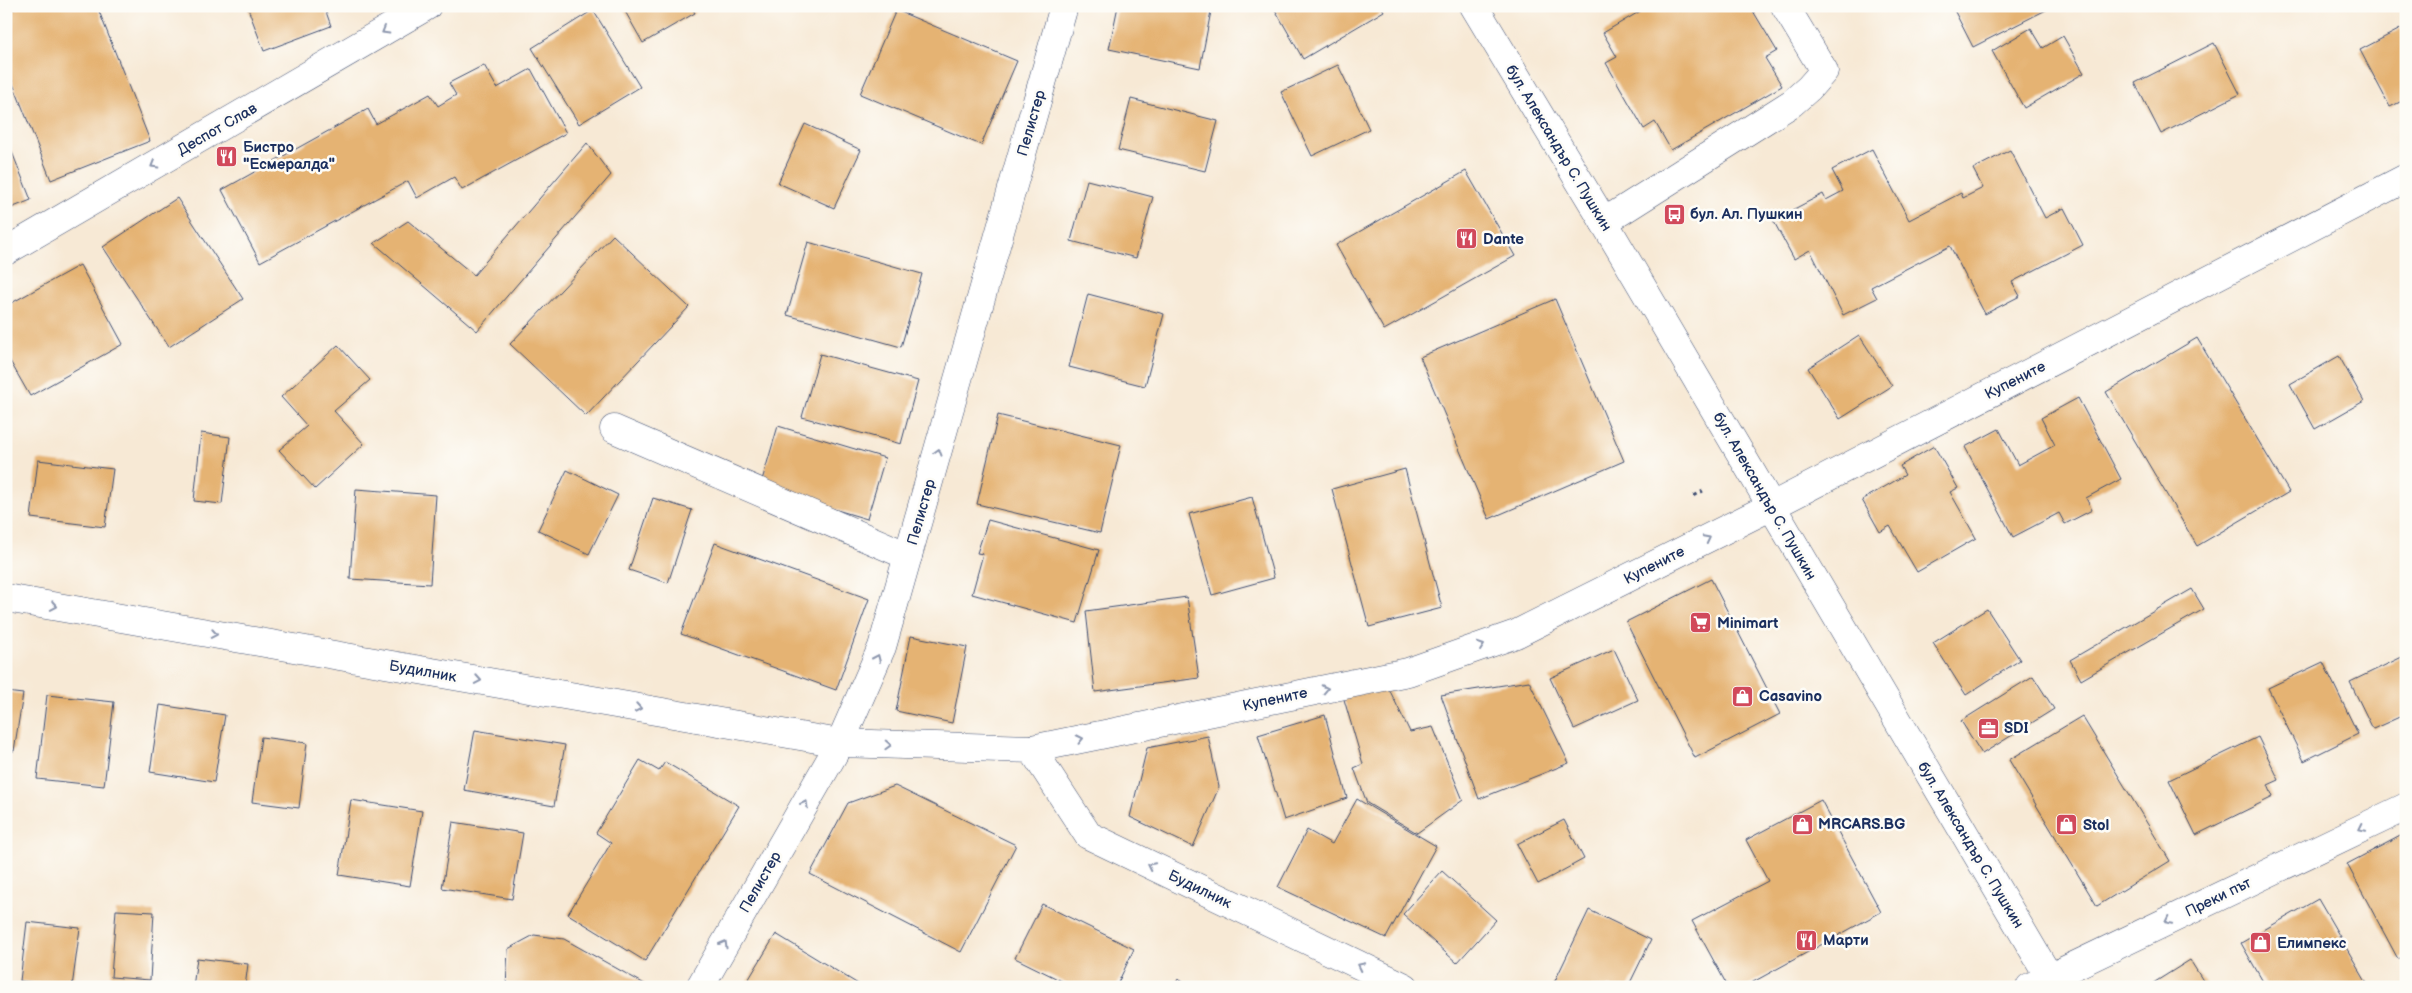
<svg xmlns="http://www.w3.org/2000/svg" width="2412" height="993" font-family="'Balsamiq Sans',sans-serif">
  <rect width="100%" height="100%" fill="#fdfcf7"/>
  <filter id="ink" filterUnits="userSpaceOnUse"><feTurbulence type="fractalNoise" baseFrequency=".02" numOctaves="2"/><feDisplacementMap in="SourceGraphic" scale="10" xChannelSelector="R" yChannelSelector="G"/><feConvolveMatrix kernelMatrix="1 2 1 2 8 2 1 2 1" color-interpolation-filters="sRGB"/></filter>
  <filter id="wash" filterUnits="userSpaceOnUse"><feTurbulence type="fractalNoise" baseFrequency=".0096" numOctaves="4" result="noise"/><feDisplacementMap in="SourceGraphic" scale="20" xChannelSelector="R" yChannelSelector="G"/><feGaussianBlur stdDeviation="1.12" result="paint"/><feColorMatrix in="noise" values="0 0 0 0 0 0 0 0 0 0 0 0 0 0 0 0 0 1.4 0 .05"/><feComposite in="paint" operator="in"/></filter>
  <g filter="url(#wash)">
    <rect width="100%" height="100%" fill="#f7e9d5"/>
    <g id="blocks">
      <g fill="#e5b373">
        <polygon points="22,6 97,6 150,141 51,180 6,66 6,12"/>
        <polygon points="247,6 324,6 331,26 264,51"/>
        <polygon points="622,6 691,6 695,13 643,43"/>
        <polygon points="1118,6 1212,6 1200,68 1109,49"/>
        <polygon points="1273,6 1381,6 1384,11 1303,59"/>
        <polygon points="1649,6 1750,6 1777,51 1765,58 1782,86 1671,150 1655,122 1644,129 1606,63 1617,57 1603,33"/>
        <polygon points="1952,6 2047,6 2048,9 1973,47"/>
        <polygon points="593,10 640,87 579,124 532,48"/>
        <polygon points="896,10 1017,61 981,145 860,94"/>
        <polygon points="2406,26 2406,99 2390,107 2360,50"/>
        <polygon points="2031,28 2043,48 2063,36 2084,73 2024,108 1992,51"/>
        <polygon points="2214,43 2240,94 2161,134 2135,83"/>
        <polygon points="484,65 497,88 531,69 566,133 462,190 454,177 417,198 408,181 260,262 222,190 368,109 376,124 430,94 438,106 456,95 449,83"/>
        <polygon points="1338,65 1369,129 1312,156 1281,92"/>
        <polygon points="1131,99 1218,121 1205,171 1118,150"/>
        <polygon points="805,124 861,150 834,208 778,183"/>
        <polygon points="6,137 31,200 6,210"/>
        <polygon points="587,143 611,175 477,331 374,243 408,221 474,275"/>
        <polygon points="1872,149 1909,220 1961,193 1963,198 1983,188 1973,169 2010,150 2045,218 2064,208 2083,245 2012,282 2020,296 1985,314 1950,246 1871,287 1877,298 1843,315 1810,250 1794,259 1773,220 1823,194 1826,200 1843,191 1832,170"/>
        <polygon points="1466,171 1515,256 1384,330 1336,245"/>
        <polygon points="1087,180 1153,197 1136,258 1071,241"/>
        <polygon points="177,198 243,299 169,347 103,247"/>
        <polygon points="613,235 689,307 586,416 510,344"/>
        <polygon points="808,242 922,274 901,347 787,315"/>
        <polygon points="80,265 123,344 30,396 6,354 6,306"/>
        <polygon points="1088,294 1164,314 1145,386 1069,367"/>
        <polygon points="1555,299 1624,461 1489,519 1420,357"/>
        <polygon points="1859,335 1892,386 1840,419 1808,368"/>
        <polygon points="2197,338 2289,492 2197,546 2106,392"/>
        <polygon points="338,345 370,380 334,411 364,444 315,489 279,450 307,426 281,397"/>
        <polygon points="820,354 918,381 901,444 802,417"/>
        <polygon points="2339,356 2364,401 2315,429 2290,384"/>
        <polygon points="2078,398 2121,479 2086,498 2092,510 2065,524 2059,513 2013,537 1965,447 1999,429 2018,465 2055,445 2041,418"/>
        <polygon points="998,415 1121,445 1100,533 977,504"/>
        <polygon points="778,426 885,458 867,519 760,487"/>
        <polygon points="201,433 230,437 222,504 194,501"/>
        <polygon points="1934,446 1958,488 1950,492 1976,538 1917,572 1890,526 1880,532 1862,500 1905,475 1900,466"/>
        <polygon points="38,460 113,469 105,527 31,518"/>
        <polygon points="1405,469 1442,608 1369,627 1332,489"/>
        <polygon points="567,470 618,495 589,554 538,530"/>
        <polygon points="356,489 436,495 430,584 350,579"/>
        <polygon points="1252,497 1274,578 1212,595 1189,514"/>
        <polygon points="653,498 692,510 668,583 629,570"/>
        <polygon points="988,520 1099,550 1077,623 972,594 983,554 977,553"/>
        <polygon points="715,543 869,599 836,690 681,634"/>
        <polygon points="1711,579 1780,714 1695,758 1626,622"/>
        <polygon points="2192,589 2204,609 2081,680 2070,660"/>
        <polygon points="1187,597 1199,678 1095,692 1086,611"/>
        <polygon points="1987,609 2020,660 1966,695 1933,643"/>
        <polygon points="911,636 967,647 952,723 896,711"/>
        <polygon points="1614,649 1638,700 1574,729 1550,678"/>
        <polygon points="2402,657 2406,665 2406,714 2373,729 2350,682"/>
        <polygon points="2323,662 2358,734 2304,761 2268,688"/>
        <polygon points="2033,676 2054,709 1982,754 1961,721"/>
        <polygon points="1529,681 1569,763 1479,799 1441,695"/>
        <polygon points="1389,689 1410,732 1433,727 1463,800 1417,833 1367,803 1354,768 1363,764 1343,696"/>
        <polygon points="6,692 23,694 14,751 6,750"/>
        <polygon points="47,695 114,702 104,786 37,779"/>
        <polygon points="160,705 225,715 214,782 150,772"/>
        <polygon points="1325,715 1347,798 1284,820 1258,735"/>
        <polygon points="2082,716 2170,861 2097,906 2009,760"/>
        <polygon points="475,730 565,745 554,806 464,790"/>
        <polygon points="1208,736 1219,787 1193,847 1130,817 1147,748"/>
        <polygon points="261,737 307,743 299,808 252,802"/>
        <polygon points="2258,737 2279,780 2268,785 2273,797 2196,835 2169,780"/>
        <polygon points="640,760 659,771 665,762 739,806 645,961 568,914 611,843 596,833"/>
        <polygon points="895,786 1016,845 961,952 810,874 848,803"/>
        <polygon points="1357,799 1436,846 1386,938 1278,887 1307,830 1332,844"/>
        <polygon points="351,800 422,811 410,886 339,875"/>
        <polygon points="1821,800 1881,912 1744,987 1728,987 1692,921 1768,881 1746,840"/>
        <polygon points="1564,820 1584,859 1538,884 1517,844"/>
        <polygon points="453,822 523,833 512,899 442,888"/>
        <polygon points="2406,833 2406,955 2398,959 2347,864"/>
        <polygon points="1442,871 1496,920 1457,963 1403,914"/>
        <polygon points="2318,899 2369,987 2266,987 2241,943"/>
        <polygon points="1042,904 1134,949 1116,987 1074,987 1015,958"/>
        <polygon points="116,910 154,912 150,980 111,977"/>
        <polygon points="1589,910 1651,940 1628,987 1552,987"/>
        <polygon points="27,922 80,928 72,987 20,981"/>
        <polygon points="776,934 863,987 744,987"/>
        <polygon points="534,935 564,939 650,987 506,987 508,949"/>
        <polygon points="197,958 248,964 245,987 193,987"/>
        <polygon points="2190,960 2207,987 2147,987"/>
        <polygon points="1178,979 1192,987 1174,987"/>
      </g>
    </g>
  </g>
  <g filter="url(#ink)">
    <use href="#blocks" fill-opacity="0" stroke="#3c4b70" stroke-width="1"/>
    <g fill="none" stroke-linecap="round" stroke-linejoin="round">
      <defs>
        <g id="minor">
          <polyline points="1604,222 1792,103 1809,88 1824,71 1785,6"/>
          <polyline points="6,251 427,6"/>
          <polyline points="614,429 908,556"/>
          <polyline points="6,598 840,743 1032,749 1408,672 1516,634 1770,507 2406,178"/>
          <polyline points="1032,749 1088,835 1405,987"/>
          <polyline points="700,987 840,743 882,647 1064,6"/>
          <polyline points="2030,987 2406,807"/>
        </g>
        <polyline id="major" points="1474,6 1604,222 2055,987"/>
      </defs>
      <use href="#minor" stroke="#3c4b70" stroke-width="29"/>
      <use href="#major" stroke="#3c4b70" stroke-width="29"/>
      <polyline stroke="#3c4b70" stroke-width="3" stroke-dasharray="4 4" stroke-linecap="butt" points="1694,496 1703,491"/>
      <use href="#minor" stroke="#fff" stroke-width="28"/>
      <use href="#major" stroke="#fff" stroke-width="28"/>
    </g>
    <defs><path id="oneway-chevron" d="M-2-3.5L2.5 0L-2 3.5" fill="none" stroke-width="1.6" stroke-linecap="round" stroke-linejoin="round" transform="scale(1.25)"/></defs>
    <g stroke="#8d97ae">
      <use href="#oneway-chevron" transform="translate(385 31) rotate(150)"/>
      <use href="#oneway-chevron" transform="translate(154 165) rotate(150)"/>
      <use href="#oneway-chevron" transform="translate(938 452) rotate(-74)"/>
      <use href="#oneway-chevron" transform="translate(1707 539) rotate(-27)"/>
      <use href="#oneway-chevron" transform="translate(54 606) rotate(10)"/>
      <use href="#oneway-chevron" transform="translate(214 634) rotate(10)"/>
      <use href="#oneway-chevron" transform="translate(1481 646) rotate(-19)"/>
      <use href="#oneway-chevron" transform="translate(877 658) rotate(-66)"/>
      <use href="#oneway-chevron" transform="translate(478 680) rotate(10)"/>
      <use href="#oneway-chevron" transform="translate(1325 689) rotate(-12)"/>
      <use href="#oneway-chevron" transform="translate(638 708) rotate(10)"/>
      <use href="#oneway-chevron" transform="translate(1080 739) rotate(-12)"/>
      <use href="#oneway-chevron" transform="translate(888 745) rotate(2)"/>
      <use href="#oneway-chevron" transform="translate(805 804) rotate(-60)"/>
      <use href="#oneway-chevron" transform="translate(2362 828) rotate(154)"/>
      <use href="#oneway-chevron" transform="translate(1151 866) rotate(-154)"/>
      <use href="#oneway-chevron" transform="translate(2168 921) rotate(154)"/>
      <use href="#oneway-chevron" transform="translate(724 944) rotate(-60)"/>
      <use href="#oneway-chevron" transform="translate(1361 966) rotate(-154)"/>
    </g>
  </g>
  <defs>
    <symbol id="restaurant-square" viewBox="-11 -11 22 22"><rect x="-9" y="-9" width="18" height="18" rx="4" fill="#d1495b" stroke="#fdfcf7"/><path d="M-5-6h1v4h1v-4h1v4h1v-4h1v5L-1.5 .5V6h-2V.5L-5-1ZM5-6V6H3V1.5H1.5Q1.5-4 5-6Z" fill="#fff"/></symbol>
    <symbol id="bus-square" viewBox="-11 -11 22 22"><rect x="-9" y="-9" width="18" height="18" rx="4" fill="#d1495b" stroke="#fdfcf7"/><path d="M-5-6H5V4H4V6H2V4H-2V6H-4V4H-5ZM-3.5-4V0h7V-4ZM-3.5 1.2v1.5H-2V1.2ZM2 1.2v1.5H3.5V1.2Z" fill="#fff"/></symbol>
    <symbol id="supermarket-square" viewBox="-11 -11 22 22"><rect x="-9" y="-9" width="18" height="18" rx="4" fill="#d1495b" stroke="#fdfcf7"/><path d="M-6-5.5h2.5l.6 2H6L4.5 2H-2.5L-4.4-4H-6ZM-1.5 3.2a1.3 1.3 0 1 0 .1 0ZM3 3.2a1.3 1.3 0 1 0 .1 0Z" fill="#fff"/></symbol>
    <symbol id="shop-square" viewBox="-11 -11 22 22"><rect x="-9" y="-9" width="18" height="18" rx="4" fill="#d1495b" stroke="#fdfcf7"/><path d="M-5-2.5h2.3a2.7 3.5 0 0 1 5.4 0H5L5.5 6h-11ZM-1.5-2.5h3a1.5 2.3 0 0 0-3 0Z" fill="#fff"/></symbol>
    <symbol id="office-square" viewBox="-11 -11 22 22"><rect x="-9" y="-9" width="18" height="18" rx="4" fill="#d1495b" stroke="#fdfcf7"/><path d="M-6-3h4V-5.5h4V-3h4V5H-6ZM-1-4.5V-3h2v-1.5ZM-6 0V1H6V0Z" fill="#fff"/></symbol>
  </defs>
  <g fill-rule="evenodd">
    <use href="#restaurant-square" x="214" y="144" width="25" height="25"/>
    <use href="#bus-square" x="1662" y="202" width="25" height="25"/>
    <use href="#restaurant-square" x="1454" y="226" width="25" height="25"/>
    <use href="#supermarket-square" x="1688" y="610" width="25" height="25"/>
    <use href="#shop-square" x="1730" y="684" width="25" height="25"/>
    <use href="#office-square" x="1976" y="716" width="25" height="25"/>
    <use href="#shop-square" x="1790" y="812" width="25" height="25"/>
    <use href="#shop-square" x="2054" y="812" width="25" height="25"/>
    <use href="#restaurant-square" x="1794" y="928" width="25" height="25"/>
    <use href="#shop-square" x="2248" y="930" width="25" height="25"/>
  </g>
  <g text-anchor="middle" stroke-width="5" stroke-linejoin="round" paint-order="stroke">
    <g font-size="15" fill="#1b2f5e" stroke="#fdfcf7">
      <text transform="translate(1031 123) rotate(-74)" y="5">Пелистер</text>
      <text transform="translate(217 129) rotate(-30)" y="5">Деспот Слав</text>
      <text transform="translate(1559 148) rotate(59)" y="5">бул. Александър С. Пушкин</text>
      <text transform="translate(2015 380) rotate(-27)" y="5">Купените</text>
      <text transform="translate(1765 496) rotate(60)" y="5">бул. Александър С. Пушкин</text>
      <text transform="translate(921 512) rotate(-74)" y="5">Пелистер</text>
      <text transform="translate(1654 565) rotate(-27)" y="5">Купените</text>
      <text transform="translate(423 671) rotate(10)" y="5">Будилник</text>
      <text transform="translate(1275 699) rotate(-12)" y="5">Купените</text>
      <text transform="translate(1971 845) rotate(59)" y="5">бул. Александър С. Пушкин</text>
      <text transform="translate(760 882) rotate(-60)" y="5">Пелистер</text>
      <text transform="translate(1200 889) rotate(26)" y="5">Будилник</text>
      <text transform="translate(2218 897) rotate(-26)" y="5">Преки път</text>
    </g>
    <g font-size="15" font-weight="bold" fill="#1b2f5e" stroke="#fdfcf7" text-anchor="start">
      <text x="243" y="152">Бистро<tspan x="243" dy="17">"Есмералда"</tspan></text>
      <text x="1690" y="219">бул. Ал. Пушкин</text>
      <text x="1483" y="244">Dante</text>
      <text x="1717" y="628">Minimart</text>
      <text x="1759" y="701">Casavino</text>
      <text x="2004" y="733">SDI</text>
      <text x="1818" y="829">MRCARS.BG</text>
      <text x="2083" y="830">Stol</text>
      <text x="1823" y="945">Марти</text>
      <text x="2277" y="948">Елимпекс</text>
    </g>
  </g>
  <rect width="2412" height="993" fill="none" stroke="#fdfcf7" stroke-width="25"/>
</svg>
